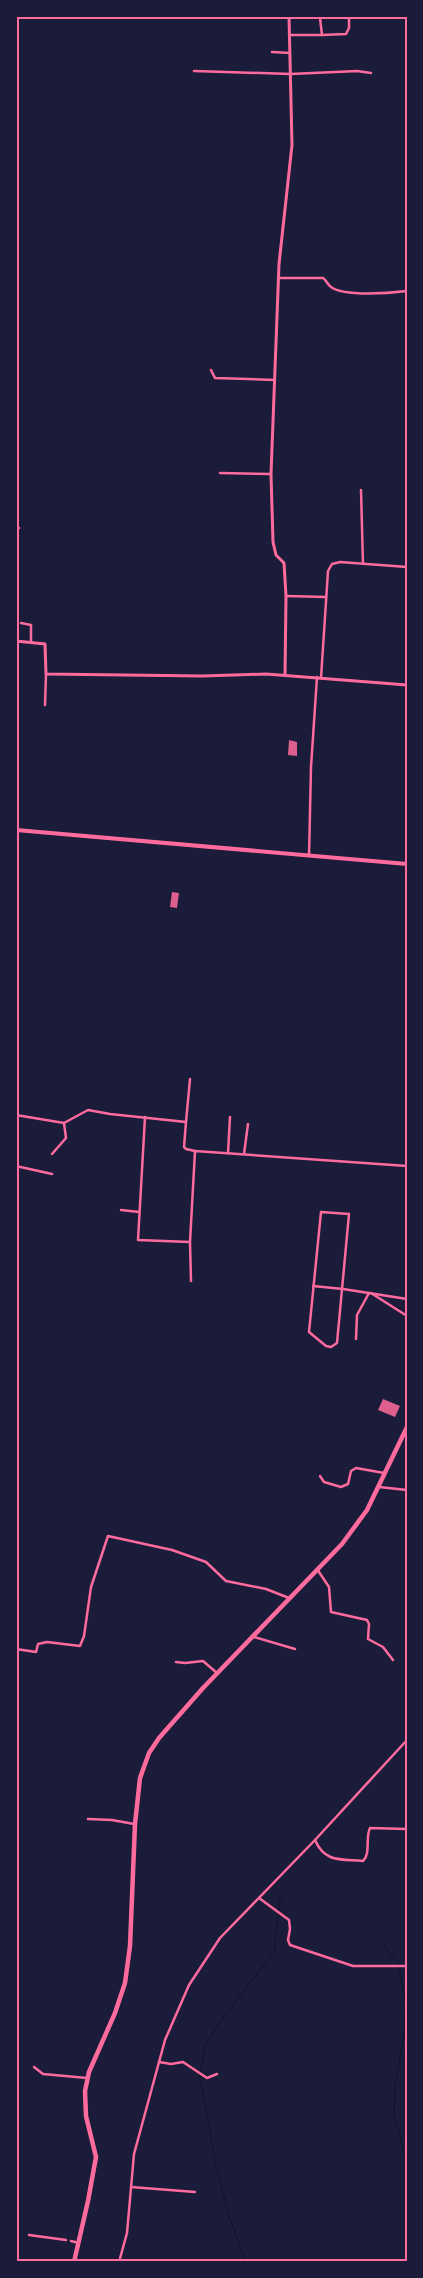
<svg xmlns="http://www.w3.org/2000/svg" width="423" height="2278" font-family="Quicksand,sans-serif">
  <rect width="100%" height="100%" fill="#1b1b3a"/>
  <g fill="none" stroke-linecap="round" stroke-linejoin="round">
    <g stroke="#12122b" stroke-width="1">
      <polyline points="380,1941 398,1963 406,2004 404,2035 395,2086 394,2115 403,2149 407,2155"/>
      <polyline points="201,2070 205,2046 219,2023 274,1952 280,1900 297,1884"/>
      <polyline points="200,2076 216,2166 229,2216 246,2262"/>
      <polyline points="405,2262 407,2261"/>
    </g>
  </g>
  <g fill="#dd5f8e">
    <polygon points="289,740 297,742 297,756 288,755"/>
    <polygon points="172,892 179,893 177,908 170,907"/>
    <polygon points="383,1399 400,1406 395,1417 378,1410"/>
  </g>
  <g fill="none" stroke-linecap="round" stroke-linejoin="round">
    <g stroke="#ff6b9d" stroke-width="2.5">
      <polyline points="289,35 322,35 320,18"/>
      <polyline points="322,35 346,34 349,28 349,16"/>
      <polyline points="272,52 290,53"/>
      <polyline points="194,71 291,74 357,71 371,73"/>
      <path d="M 278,278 L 323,278 C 327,281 327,284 331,287 C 344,297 391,293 407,291"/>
      <polyline points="211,370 215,378 275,380"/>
      <polyline points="220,473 271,474"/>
      <polyline points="361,490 363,564"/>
      <polyline points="16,528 19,528"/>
      <polyline points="286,596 326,597"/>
      <polyline points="21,623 31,625 31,642"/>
      <polyline points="321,678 328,571 332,564 340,562 407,567"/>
      <polyline points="45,705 46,674"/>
      <polyline points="309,856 311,767 317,677"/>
      <polyline points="16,1115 64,1123 88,1110 110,1114 186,1122 184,1147 186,1149 195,1151"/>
      <polyline points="145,1117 138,1240 190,1242 195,1151 407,1166"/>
      <polyline points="186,1122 190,1079"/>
      <polyline points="228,1153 230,1117"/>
      <polyline points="52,1154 66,1138 64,1123"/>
      <polyline points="244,1154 248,1124"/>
      <polyline points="16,1166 52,1174"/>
      <polyline points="121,1210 139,1212"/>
      <polygon points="321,1212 349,1214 337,1343 331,1347 326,1346 309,1332"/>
      <polyline points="190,1242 191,1281"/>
      <polyline points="313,1286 343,1289 407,1299"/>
      <polyline points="371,1293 407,1316"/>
      <polyline points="356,1339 357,1315 369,1293"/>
      <polyline points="320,1476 324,1482 341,1487 348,1484 351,1471 356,1468 384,1473"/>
      <polyline points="379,1487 407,1490"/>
      <polyline points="317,1569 329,1587 331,1612 367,1620 369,1624 368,1639 383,1647 393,1660"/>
      <polyline points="254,1637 295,1649"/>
      <polyline points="16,1649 36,1652 38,1644 47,1642 80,1646 84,1636 91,1587 108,1536 172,1550 206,1562 226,1581 266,1589 289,1598"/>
      <polyline points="176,1662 185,1663 203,1661 217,1673"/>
      <polyline points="88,1819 112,1820 134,1824"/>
      <path d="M 315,1840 C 325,1863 341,1859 363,1861 C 371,1854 365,1838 370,1828 L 407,1829"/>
      <polyline points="259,1898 289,1920 290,1929 288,1940 290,1945 353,1966 406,1966"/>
      <polyline points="159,2062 171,2064 183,2062 207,2078 217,2074"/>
      <polyline points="34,2067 43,2074 87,2078"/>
      <polyline points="131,2187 195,2192"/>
      <polyline points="29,2235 66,2240"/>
      <polyline points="71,2241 79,2243"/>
      <polyline points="119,2262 127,2233 134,2154 165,2040 189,1985 220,1938 315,1840 407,1740"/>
    </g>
    <g stroke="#ff6b9d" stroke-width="3">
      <polyline points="16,641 45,644 46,674 203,676 266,674 407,685"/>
      <polyline points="285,675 286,596 284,563 276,555 273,542 271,474 279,264 292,145 289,16"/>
    </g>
    <polyline stroke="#ff6b9d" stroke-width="4" points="16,830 407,864"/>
    <polyline stroke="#ff6b9d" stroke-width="4.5" points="74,2262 88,2201 96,2157 86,2116 85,2091 89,2072 115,2013 125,1983 130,1946 135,1824 140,1778 149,1753 159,1738 203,1688 342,1544 367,1510 407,1427"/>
  </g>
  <rect width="423" height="2278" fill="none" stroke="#1b1b3a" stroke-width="35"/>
  <rect x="18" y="18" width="388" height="2242" fill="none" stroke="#ff6b9d" stroke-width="2"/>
</svg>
